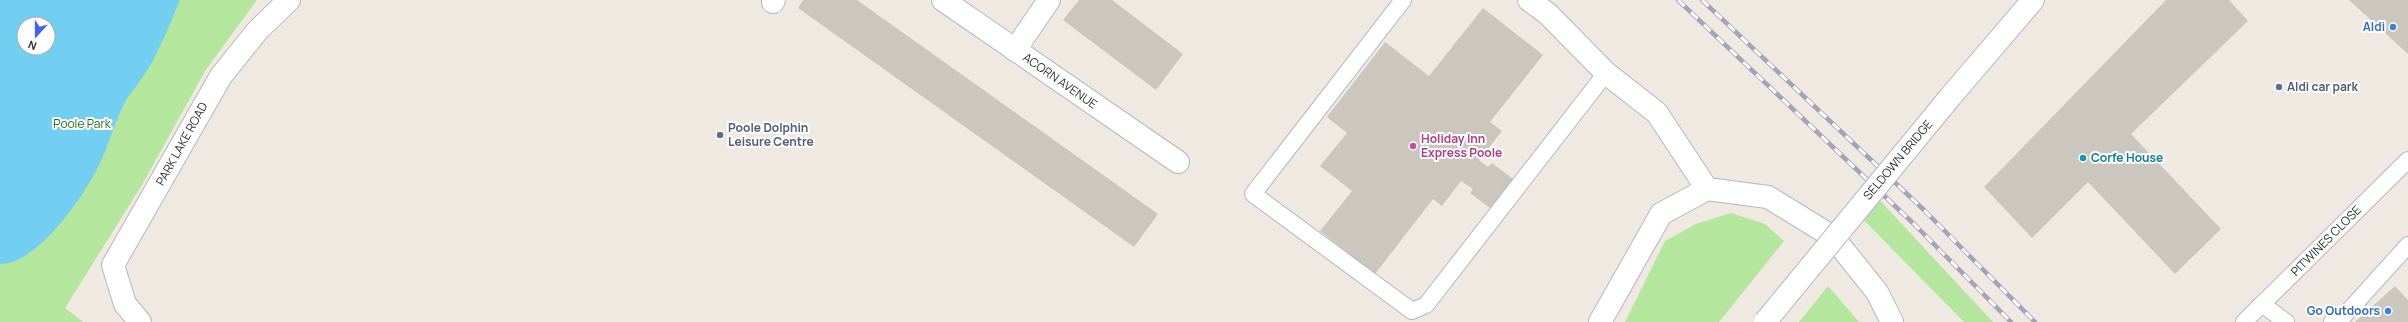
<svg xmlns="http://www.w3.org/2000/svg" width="2408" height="322" font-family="Manrope,sans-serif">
  <rect width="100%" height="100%" fill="#efe9e1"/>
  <g fill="#b5e69d" fill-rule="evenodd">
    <path d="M 0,0 L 257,0 L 205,71 L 142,185 L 65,308 L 83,322 L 0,322 ZM 24,24 L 48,24 L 48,48 L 24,48 Z"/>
    <polygon points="1872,192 1993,322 1964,322 1856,212"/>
    <polygon points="1731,213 1765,224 1784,241 1719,322 1625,322 1665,241 1696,224"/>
    <polygon points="1828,286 1859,322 1799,322"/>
  </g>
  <path fill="#73cff2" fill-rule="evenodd" d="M 0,0 L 180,0 C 170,23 161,47 148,69 C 141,81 131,91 124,104 C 116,120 111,137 104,154 C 91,187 39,265 0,264 ZM 24,24 L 48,24 L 48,48 L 24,48 Z"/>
  <g fill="#cbc7bf">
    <polygon points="803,0 857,0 1158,214 1134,247 798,8"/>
    <polygon points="1079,0 1112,0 1183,54 1156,90 1063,20"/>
    <polygon points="2166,0 2229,0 2248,21 2131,134 2221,229 2175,274 2088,182 2032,238 1984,187"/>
    <polygon points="2349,0 2408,0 2408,54"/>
    <polygon points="1483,8 1543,55 1490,122 1502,131 1479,160 1488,167 1492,163 1517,182 1494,211 1470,193 1473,189 1461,181 1442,206 1433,199 1375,274 1320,231 1352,191 1320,166 1347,133 1327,117 1385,42 1429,76"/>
    <polygon points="2395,286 2408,300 2408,322 2355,322"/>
  </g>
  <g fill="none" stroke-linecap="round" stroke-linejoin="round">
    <defs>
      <g id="service">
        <polyline points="1403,0 1253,194 1412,311 1426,305 1606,73"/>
        <polyline points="2262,304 2286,322"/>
        <polyline points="2244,322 2408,160"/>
        <polyline points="2332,322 2344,316 2408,245"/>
      </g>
      <g id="minor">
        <polyline points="943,0 1178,162"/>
        <polyline points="1529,0 1548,14 1606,73 1657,113 1707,189"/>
        <polyline points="773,2 774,0"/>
        <polyline points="1015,50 1049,0"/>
        <polyline points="140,322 125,304 113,265 221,76 258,30 289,0"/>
        <polyline points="1600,322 1661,214 1707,189 1768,197 1833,237 1877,292 1892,322"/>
      </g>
      <polyline id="tertiary" points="1951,96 2033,0"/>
    </defs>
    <use href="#service" stroke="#b4b7c1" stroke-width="18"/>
    <use href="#minor" stroke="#b4b7c1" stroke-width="24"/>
    <use href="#tertiary" stroke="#b4b7c1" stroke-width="24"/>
    <use href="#service" stroke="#fff" stroke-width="16"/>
    <use href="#minor" stroke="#fff" stroke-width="22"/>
    <use href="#tertiary" stroke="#fff" stroke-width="22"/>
    <defs>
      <g id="rail">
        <polyline points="1678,0 1916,226 2011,322"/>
        <polyline points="1702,0 1924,210 2035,322"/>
      </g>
    </defs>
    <use href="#rail" stroke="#a2a5b8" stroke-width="4.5"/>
    <use href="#rail" stroke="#fff" stroke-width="3" stroke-dasharray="9" stroke-linecap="butt"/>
    <defs>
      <polyline id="tertiary-bridge" points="1765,322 1951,96"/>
    </defs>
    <use href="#tertiary-bridge" stroke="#b4b7c1" stroke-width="24" stroke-linecap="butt"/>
    <use href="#tertiary-bridge" stroke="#fff" stroke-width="22"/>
  </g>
  <g fill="#3f7fe0" stroke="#fff" stroke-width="1.5">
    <circle cx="2393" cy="27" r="4"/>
    <circle cx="2388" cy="311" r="4"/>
  </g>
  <g fill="#5c6f8a" stroke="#fff" stroke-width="1.5">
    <circle cx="2279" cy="87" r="4"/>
    <circle cx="720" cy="135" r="4"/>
  </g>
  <circle fill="#d1479c" stroke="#fff" stroke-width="1.5" cx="1413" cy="146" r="4"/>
  <circle fill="#0f9aa8" stroke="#fff" stroke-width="1.5" cx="2083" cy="158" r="4"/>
  <g text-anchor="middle" stroke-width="4" stroke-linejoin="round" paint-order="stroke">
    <g font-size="12" font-weight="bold" fill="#366cbe" stroke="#fff" text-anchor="end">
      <text x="2385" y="31">Aldi</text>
      <text x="2380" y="315">Go Outdoors</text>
    </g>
    <g font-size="12" fill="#2e2e2e" stroke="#fff">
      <text transform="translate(1060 81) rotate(35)" y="4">ACORN AVENUE</text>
      <text transform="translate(182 144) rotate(-61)" y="4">PARK LAKE ROAD</text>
      <text transform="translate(1898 160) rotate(-50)" y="4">SELDOWN BRIDGE</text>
      <text transform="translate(2326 241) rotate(-45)" y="4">PITWINES CLOSE</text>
    </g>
    <g font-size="12" font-weight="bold" fill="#4e5e75" stroke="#fff" text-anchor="start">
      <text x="2287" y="91">Aldi car park</text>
      <text x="728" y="132">Poole Dolphin<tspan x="728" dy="14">Leisure Centre</tspan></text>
    </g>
    <g font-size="12" fill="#2b6f1a" stroke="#fff">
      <text x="82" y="128">Poole Park</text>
    </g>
    <g font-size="12" font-weight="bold" fill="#b23c85" stroke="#fff" text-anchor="start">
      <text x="1421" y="143">Holiday Inn<tspan x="1421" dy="14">Express Poole</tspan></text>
    </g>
    <g font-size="12" font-weight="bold" fill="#0d838f" stroke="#fff" text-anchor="start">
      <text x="2091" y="162">Corfe House</text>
    </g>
  </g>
  <g transform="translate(36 36) rotate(201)"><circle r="19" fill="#ffffff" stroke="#ababab"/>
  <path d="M0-3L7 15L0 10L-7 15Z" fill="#3f61fe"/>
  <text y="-6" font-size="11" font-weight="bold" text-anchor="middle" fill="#2e2e2e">N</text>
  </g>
</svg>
